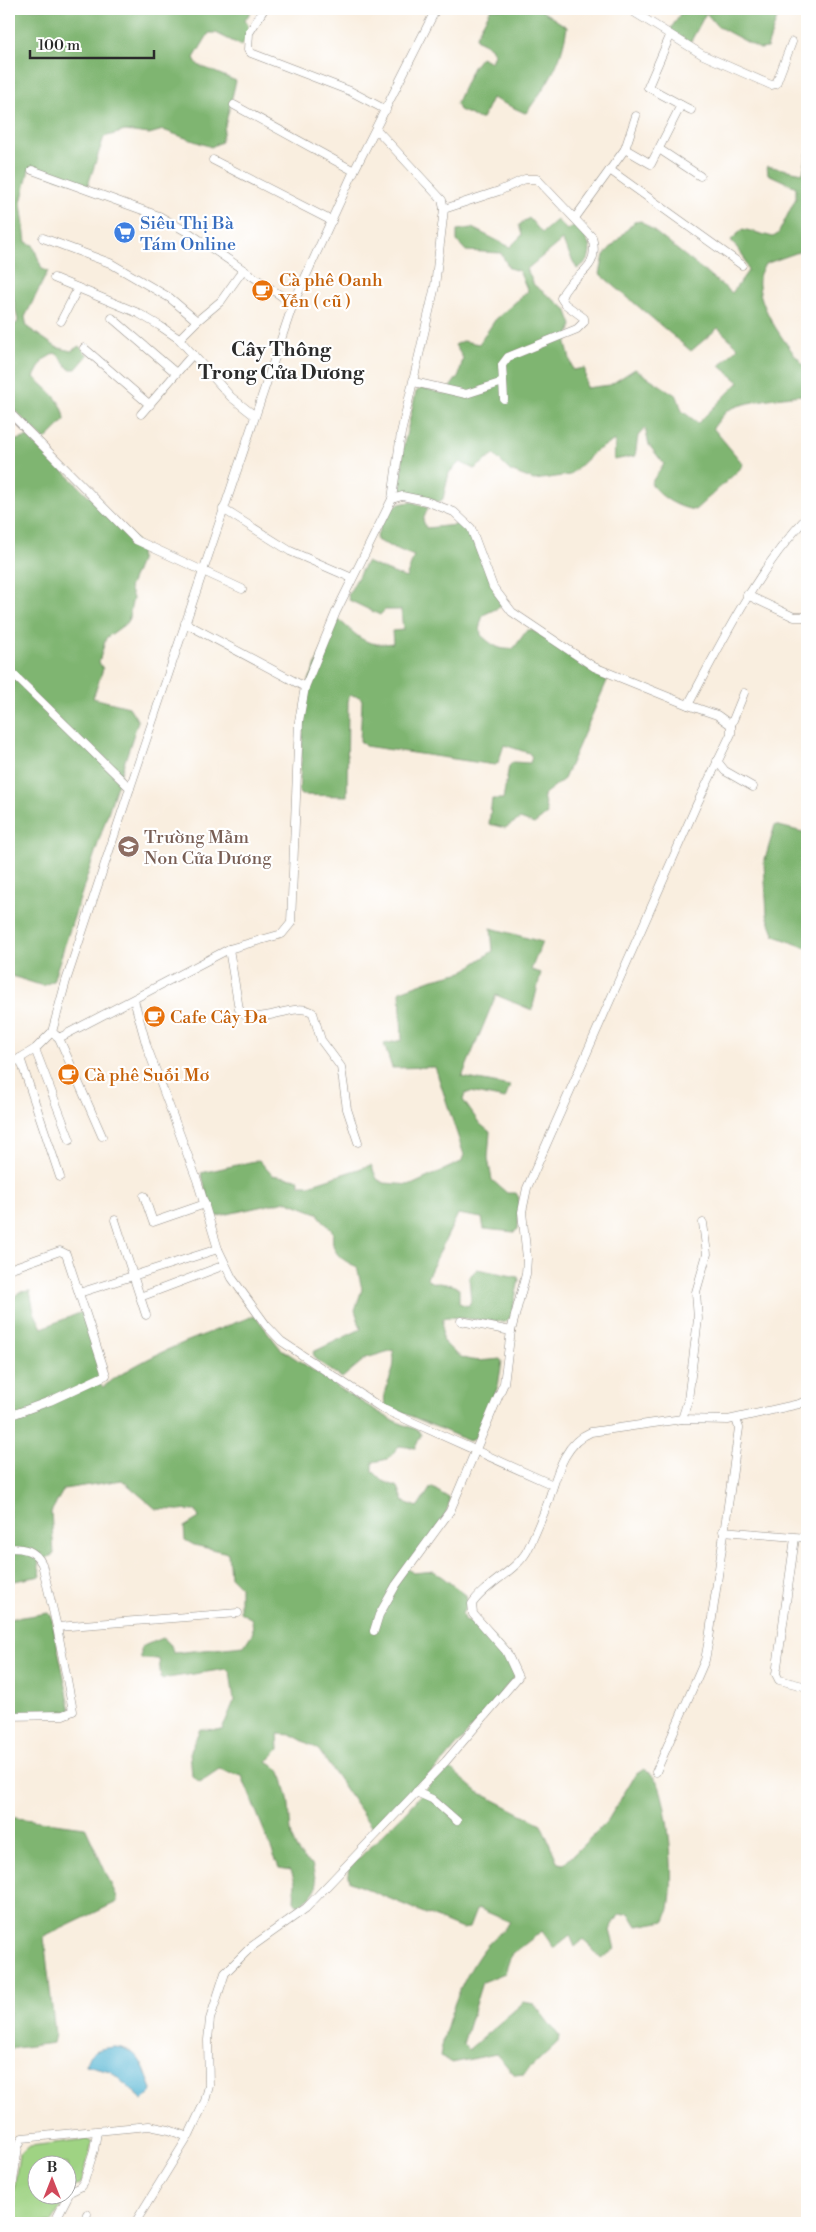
<svg xmlns="http://www.w3.org/2000/svg" width="816" height="2232" font-family="'Libre Bodoni',serif">
  <rect width="100%" height="100%" fill="#fff"/>
  <filter id="ink" filterUnits="userSpaceOnUse"><feTurbulence type="fractalNoise" baseFrequency=".02" numOctaves="2"/><feDisplacementMap in="SourceGraphic" scale="10" xChannelSelector="R" yChannelSelector="G"/><feConvolveMatrix kernelMatrix="1 2 1 2 8 2 1 2 1" color-interpolation-filters="sRGB"/></filter>
  <filter id="wash" filterUnits="userSpaceOnUse"><feTurbulence type="fractalNoise" baseFrequency=".0096" numOctaves="4" result="noise"/><feDisplacementMap in="SourceGraphic" scale="20" xChannelSelector="R" yChannelSelector="G"/><feGaussianBlur stdDeviation="1.12" result="paint"/><feColorMatrix in="noise" values="0 0 0 0 0 0 0 0 0 0 0 0 0 0 0 0 0 1.4 0 .05"/><feComposite in="paint" operator="in"/></filter>
  <g filter="url(#wash)">
    <rect width="100%" height="100%" fill="#f9eedf"/>
    <polygon fill="#9fd383" stroke="#657f57" points="87,2139 92,2143 82,2182 68,2191 68,2164 38,2164 38,2194 66,2195 52,2223 9,2223 19,2155 30,2146"/>
    <g fill="#7fb571" stroke="#55704e">
      <path d="M 9,9 L 253,9 L 245,20 L 249,27 L 242,46 L 216,33 L 209,33 L 194,58 L 198,65 L 236,81 L 221,142 L 211,147 L 163,130 L 149,134 L 125,131 L 104,137 L 88,185 L 85,186 L 29,169 L 21,203 L 26,242 L 33,245 L 42,269 L 48,271 L 25,317 L 27,327 L 56,347 L 71,351 L 79,346 L 88,355 L 76,369 L 69,369 L 59,356 L 55,353 L 43,360 L 34,377 C 46,389 64,400 65,420 L 45,440 L 9,405 L 9,326 L 16,324 L 18,321 L 9,277 Z"/>
      <path d="M 491,9 L 539,9 L 567,27 C 561,65 549,81 527,112 L 525,113 L 492,98 L 482,119 L 480,119 L 459,110 L 456,104 L 473,67 L 481,57 L 491,62 L 494,54 L 491,47 L 477,40 L 476,36 Z"/>
      <polygon points="683,9 780,9 767,48 760,49 717,26 706,13 691,41 687,43 672,34 670,30"/>
      <path d="M 807,153 L 807,249 L 765,264 C 763,268 759,274 759,278 C 756,307 789,349 807,369 L 807,395 C 792,395 736,402 726,412 C 721,417 717,423 713,428 L 743,464 L 740,469 L 695,510 C 679,508 660,498 651,483 L 664,464 L 649,445 L 645,428 L 638,436 L 635,456 L 614,460 L 615,440 L 594,452 L 570,475 L 534,480 L 510,471 L 494,455 L 474,469 L 460,462 L 449,473 L 443,499 L 439,502 L 401,493 L 398,490 L 402,474 L 403,449 L 416,392 L 421,388 L 445,394 L 459,375 L 463,358 L 455,345 L 463,341 L 479,344 L 495,320 L 528,291 L 519,271 L 509,268 L 501,253 L 466,251 L 457,241 L 457,230 L 472,228 L 510,247 L 522,235 L 519,225 L 529,218 L 542,233 L 557,220 L 567,230 L 575,225 C 588,239 600,255 577,269 L 562,240 L 527,269 L 534,285 L 566,309 L 572,325 L 566,344 L 573,370 L 585,368 L 586,388 L 610,385 L 635,369 L 677,396 L 682,411 L 698,423 L 739,382 L 720,366 L 738,347 L 718,328 L 691,351 L 600,274 L 604,255 L 634,222 L 641,221 L 732,293 L 748,271 L 744,257 L 731,240 L 743,229 L 773,237 L 778,234 L 796,198 L 796,187 L 768,174 L 767,166 L 803,173 Z"/>
      <polygon points="28,437 141,546 140,561 129,588 133,598 128,622 106,638 99,662 103,669 93,698 129,707 138,721 53,981 43,986 9,975 9,446 16,440"/>
      <path d="M 413,502 L 428,508 L 423,520 L 426,528 L 456,525 L 459,519 L 473,540 L 501,603 L 500,607 L 483,615 L 480,625 L 481,635 C 491,644 500,652 514,648 L 527,630 L 532,630 L 606,674 L 607,681 L 564,779 L 543,795 L 547,814 L 534,824 L 520,819 L 505,828 L 489,824 L 492,799 L 503,799 L 509,766 L 513,762 L 530,763 L 532,757 L 529,753 L 504,745 L 498,763 L 495,765 L 365,746 L 360,741 L 362,700 L 360,697 L 351,695 L 348,698 L 347,796 L 301,795 L 299,793 L 306,687 L 334,624 L 339,620 C 360,638 365,647 393,643 L 392,631 L 403,630 L 401,610 L 385,610 L 380,615 L 349,600 L 348,595 L 366,562 L 406,578 L 414,556 L 378,541 L 376,538 C 387,513 384,504 413,502 Z"/>
      <polygon points="775,825 807,833 807,948 775,936 767,915 764,863"/>
      <path d="M 491,928 L 542,942 L 531,970 L 541,973 L 532,1010 L 496,995 L 462,1077 L 510,1086 L 505,1099 L 470,1092 L 465,1094 L 463,1100 L 480,1124 L 490,1132 L 488,1158 L 492,1180 L 507,1193 L 516,1193 L 519,1198 L 518,1229 L 514,1232 L 484,1229 L 482,1218 L 458,1214 L 427,1278 L 431,1282 L 453,1285 L 459,1289 L 459,1303 L 468,1306 L 471,1301 L 469,1277 L 477,1269 L 518,1277 L 519,1280 L 511,1317 L 505,1322 L 447,1317 L 443,1319 L 442,1339 C 460,1363 472,1362 500,1359 L 502,1361 L 498,1386 L 477,1438 L 469,1441 L 385,1405 C 381,1384 398,1377 393,1350 L 366,1358 L 342,1378 L 315,1359 L 313,1352 L 361,1329 L 355,1310 L 362,1289 L 357,1267 C 340,1259 330,1252 333,1232 L 317,1213 L 286,1201 L 214,1217 L 201,1173 L 259,1160 L 272,1175 L 298,1179 L 300,1185 L 309,1185 L 371,1165 L 377,1179 L 384,1183 L 411,1185 L 461,1162 L 464,1155 L 435,1067 L 392,1068 L 384,1044 L 402,1040 L 400,991 L 433,979 L 462,972 L 493,951 Z"/>
      <path d="M 30,1291 L 34,1312 L 42,1328 L 82,1312 L 103,1373 L 100,1384 L 103,1387 C 147,1353 202,1336 253,1316 L 257,1318 L 280,1348 L 350,1395 L 392,1420 L 418,1430 L 421,1435 L 415,1448 L 399,1446 L 388,1459 L 373,1462 L 373,1471 L 383,1481 L 398,1487 L 404,1502 L 418,1507 L 431,1487 L 449,1498 C 452,1515 418,1554 407,1568 L 413,1573 L 434,1571 L 466,1595 L 468,1606 L 462,1613 L 464,1620 C 469,1621 475,1622 479,1624 C 493,1635 512,1658 516,1675 L 444,1761 L 376,1827 L 370,1825 L 318,1749 L 292,1735 L 278,1734 L 279,1749 L 267,1762 L 281,1771 C 283,1780 286,1789 288,1798 C 292,1823 286,1850 312,1864 L 317,1887 L 310,1897 L 299,1905 L 294,1902 L 295,1882 L 291,1870 L 279,1868 L 242,1776 L 219,1769 L 200,1782 L 192,1776 L 190,1751 L 200,1729 L 222,1730 L 234,1701 L 230,1671 L 226,1669 L 161,1679 L 159,1659 L 141,1659 L 141,1647 L 162,1638 L 171,1645 L 173,1653 L 244,1646 L 253,1632 L 252,1619 L 240,1612 L 240,1587 L 230,1577 L 228,1553 L 194,1545 L 185,1540 L 184,1527 L 199,1518 L 196,1511 L 156,1509 L 122,1480 L 64,1489 L 51,1512 L 54,1554 L 38,1563 L 41,1576 L 9,1582 L 9,1303 L 19,1292 Z"/>
      <polygon points="48,1613 51,1615 71,1711 9,1715 9,1619"/>
      <path d="M 644,1769 C 649,1773 655,1777 658,1783 C 669,1809 678,1896 665,1921 L 637,1926 L 629,1913 L 619,1915 L 610,1930 L 615,1949 L 601,1959 L 584,1939 L 575,1947 L 570,1935 L 554,1948 L 542,1931 L 511,1955 L 505,1973 L 482,1982 L 463,2044 L 468,2050 L 524,2002 L 534,2004 L 559,2036 L 558,2042 L 524,2074 L 515,2075 L 496,2054 L 452,2063 L 440,2057 C 447,2018 460,1982 483,1950 C 491,1940 502,1932 510,1922 L 480,1909 L 476,1910 L 469,1928 L 462,1929 L 350,1882 L 348,1869 L 408,1809 L 442,1770 L 452,1770 L 478,1792 L 541,1824 L 558,1863 L 564,1864 L 608,1820 L 635,1775 Z"/>
      <polygon points="9,1817 85,1827 117,1897 117,1902 44,1937 55,2034 53,2043 9,2049"/>
    </g>
    <path fill="#54b5d3" stroke="#40707f" d="M 115,2047 C 141,2049 143,2068 152,2089 L 151,2093 L 143,2100 L 110,2071 L 86,2065 C 87,2050 102,2048 115,2047 Z"/>
  </g>
  <g filter="url(#ink)">
    <g fill="none" stroke-linecap="round" stroke-linejoin="round">
      <defs>
        <g id="minor">
          <polyline points="264,9 249,33 248,50 251,53 350,91 386,110"/>
          <polyline points="629,9 703,55 771,85 776,84 792,42"/>
          <polyline points="234,105 354,171"/>
          <polyline points="681,105 691,110"/>
          <polyline points="625,149 636,116"/>
          <polyline points="659,149 700,176"/>
          <polyline points="213,160 332,221"/>
          <polyline points="32,170 159,216 191,234 293,304"/>
          <polyline points="610,170 742,265"/>
          <path d="M 444,209 L 499,191 L 525,179 L 537,179 L 592,237 C 602,273 569,274 561,298 L 565,304 L 584,318 L 584,322 L 577,329 L 508,357 L 502,365 L 504,399"/>
          <polyline points="575,218 625,149 651,164 681,105 648,87 670,36"/>
          <polyline points="43,238 110,263 170,298 197,321 179,339"/>
          <polyline points="54,278 138,313 160,326 179,339 231,397 255,416"/>
          <polyline points="112,318 176,373"/>
          <polyline points="61,321 78,288"/>
          <polyline points="197,321 221,301 243,270"/>
          <polyline points="84,348 150,405"/>
          <polyline points="414,382 466,394 503,382"/>
          <polyline points="9,412 136,540 242,589"/>
          <polyline points="141,414 193,354"/>
          <path d="M 392,499 L 402,496 L 426,501 L 454,512 L 471,528 L 493,587 L 512,612 L 594,667 L 688,705 C 724,638 755,573 807,517"/>
          <polyline points="223,509 290,551 352,578"/>
          <polyline points="747,595 794,617 807,617"/>
          <polyline points="185,623 305,687"/>
          <polyline points="9,670 130,788"/>
          <polyline points="731,725 744,693"/>
          <polyline points="717,761 725,771 753,787"/>
          <path d="M 229,949 L 239,1009 C 254,1031 295,999 313,1013 L 321,1040 L 341,1067 L 347,1109 L 358,1142"/>
          <polyline points="134,1000 147,1047 197,1180 218,1249 232,1278 266,1325 281,1341 383,1409 553,1485"/>
          <polyline points="52,1032 59,1038 229,949 282,934 291,923 299,721 305,687 336,612 392,499 401,433 435,286 444,209 442,200 377,130"/>
          <polyline points="59,1038 102,1136"/>
          <polyline points="35,1049 70,1140"/>
          <polyline points="20,1058 60,1177"/>
          <polyline points="9,1065 35,1049 52,1032 66,981 130,788 293,304 354,171 436,9"/>
          <polyline points="144,1196 153,1222 205,1204"/>
          <polyline points="115,1220 146,1315"/>
          <polyline points="9,1269 60,1251 66,1254 106,1375 50,1401 9,1416"/>
          <polyline points="79,1293 218,1249"/>
          <polyline points="140,1297 225,1265"/>
          <polyline points="461,1321 511,1331"/>
          <polyline points="682,1419 688,1400 698,1319 696,1292 707,1254 703,1223"/>
          <polyline points="723,1531 807,1538"/>
          <polyline points="795,1538 776,1674 779,1680 807,1687"/>
          <path d="M 9,1548 C 24,1548 35,1550 42,1564 L 57,1627 L 238,1613"/>
          <polyline points="374,1631 379,1615 396,1585 450,1511 504,1383 511,1331 526,1274 527,1258 522,1212 527,1188 696,806 731,734 731,725 717,715 688,705"/>
          <polyline points="9,1716 63,1715 73,1711 57,1627"/>
          <polyline points="656,1772 705,1660 709,1639 739,1428 736,1419"/>
          <polyline points="416,1792 432,1799 457,1821"/>
          <polyline points="9,2209 18,2147 22,2138 149,2126 169,2130 188,2137"/>
          <polyline points="54,2223 70,2192 80,2187 84,2182 94,2150 97,2132"/>
          <polyline points="84,2223 87,2214"/>
          <path d="M 135,2223 L 188,2137 L 205,2101 L 209,2086 L 208,2040 L 210,2019 L 225,1973 L 251,1947 L 306,1908 L 446,1761 L 518,1677 L 506,1651 L 473,1614 L 472,1604 C 485,1584 516,1571 527,1551 C 534,1537 541,1520 547,1505 C 556,1479 562,1444 591,1432 L 682,1419 L 728,1420 L 799,1404 L 807,1400"/>
        </g>
      </defs>
      <use href="#minor" stroke="#928c85" stroke-width="9"/>
      <use href="#minor" stroke="#fff" stroke-width="8"/>
    </g>
  </g>
  <defs>
    <symbol id="supermarket-disc" viewBox="-11 -11 22 22"><circle r="9.5" fill="#3f7fe0" stroke="#fff"/><path d="M-6-5.5h2.5l.6 2H6L4.5 2H-2.5L-4.4-4H-6ZM-1.5 3.2a1.3 1.3 0 1 0 .1 0ZM3 3.2a1.3 1.3 0 1 0 .1 0Z" fill="#fff"/></symbol>
    <symbol id="cafe-disc" viewBox="-11 -11 22 22"><circle r="9.5" fill="#e8710a" stroke="#fff"/><path d="M-5.5-4.5H6V0H3Q3 3.5 0 3.5H-2.5Q-5.5 3.5-5.5 0ZM3-3.2v2h1.7v-2ZM-6 4.5H4V6H-6Z" fill="#fff"/></symbol>
    <symbol id="school-disc" viewBox="-11 -11 22 22"><circle r="9.5" fill="#8d6e63" stroke="#fff"/><path d="M0-5L7-2L0 1L-7-2ZM-4 1L0 2.5L4 1V4Q0 6-4 4Z" fill="#fff"/></symbol>
  </defs>
  <g fill-rule="evenodd">
    <use href="#supermarket-disc" x="112" y="220" width="25" height="25"/>
    <use href="#cafe-disc" x="250" y="278" width="25" height="25"/>
    <use href="#school-disc" x="116" y="834" width="25" height="25"/>
    <use href="#cafe-disc" x="142" y="1004" width="25" height="25"/>
    <use href="#cafe-disc" x="56" y="1062" width="25" height="25"/>
  </g>
  <g text-anchor="middle" stroke-width="4.5" stroke-linejoin="round" paint-order="stroke">
    <g font-size="18" fill="#366cbe" stroke="#fff" text-anchor="start">
      <text x="140" y="229">Siêu Thị Bà<tspan x="140" dy="21">Tám Online</tspan></text>
    </g>
    <g font-size="18" fill="#c56008" stroke="#fff" text-anchor="start">
      <text x="279" y="286">Cà phê Oanh<tspan x="279" dy="21">Yến ( cũ )</tspan></text>
      <text x="170" y="1023">Cafe Cây Đa</text>
      <text x="84" y="1081">Cà phê Suối Mơ</text>
    </g>
    <g font-size="18" fill="#785e54" stroke="#fff" text-anchor="start">
      <text x="144" y="843">Trường Mầm<tspan x="144" dy="21">Non Cửa Dương</tspan></text>
    </g>
    <g font-size="20" font-weight="bold" fill="#2b2b2b" stroke="#fff">
      <text x="281" y="356">Cây Thông<tspan x="281" dy="23">Trong Cửa Dương</tspan></text>
    </g>
  </g>
  <rect width="816" height="2232" fill="none" stroke="#fff" stroke-width="30"/>
  <g transform="translate(52 2180)"><circle r="24" fill="#ffffff" stroke="#aaaaaa"/>
  <path d="M0-4L9 19L0 12L-9 19Z" fill="#d1495b"/>
  <text y="-8" font-size="14" font-weight="bold" text-anchor="middle" fill="#2b2b2b">B</text>
  </g>
  <path d="M30 50v8h124v-8" fill="none" stroke="#2b2b2b" stroke-width="2.5"/>
  <text x="38" y="50" font-size="15" fill="#2b2b2b" stroke="#ffffff" stroke-width="4" paint-order="stroke">100 m</text>
</svg>
